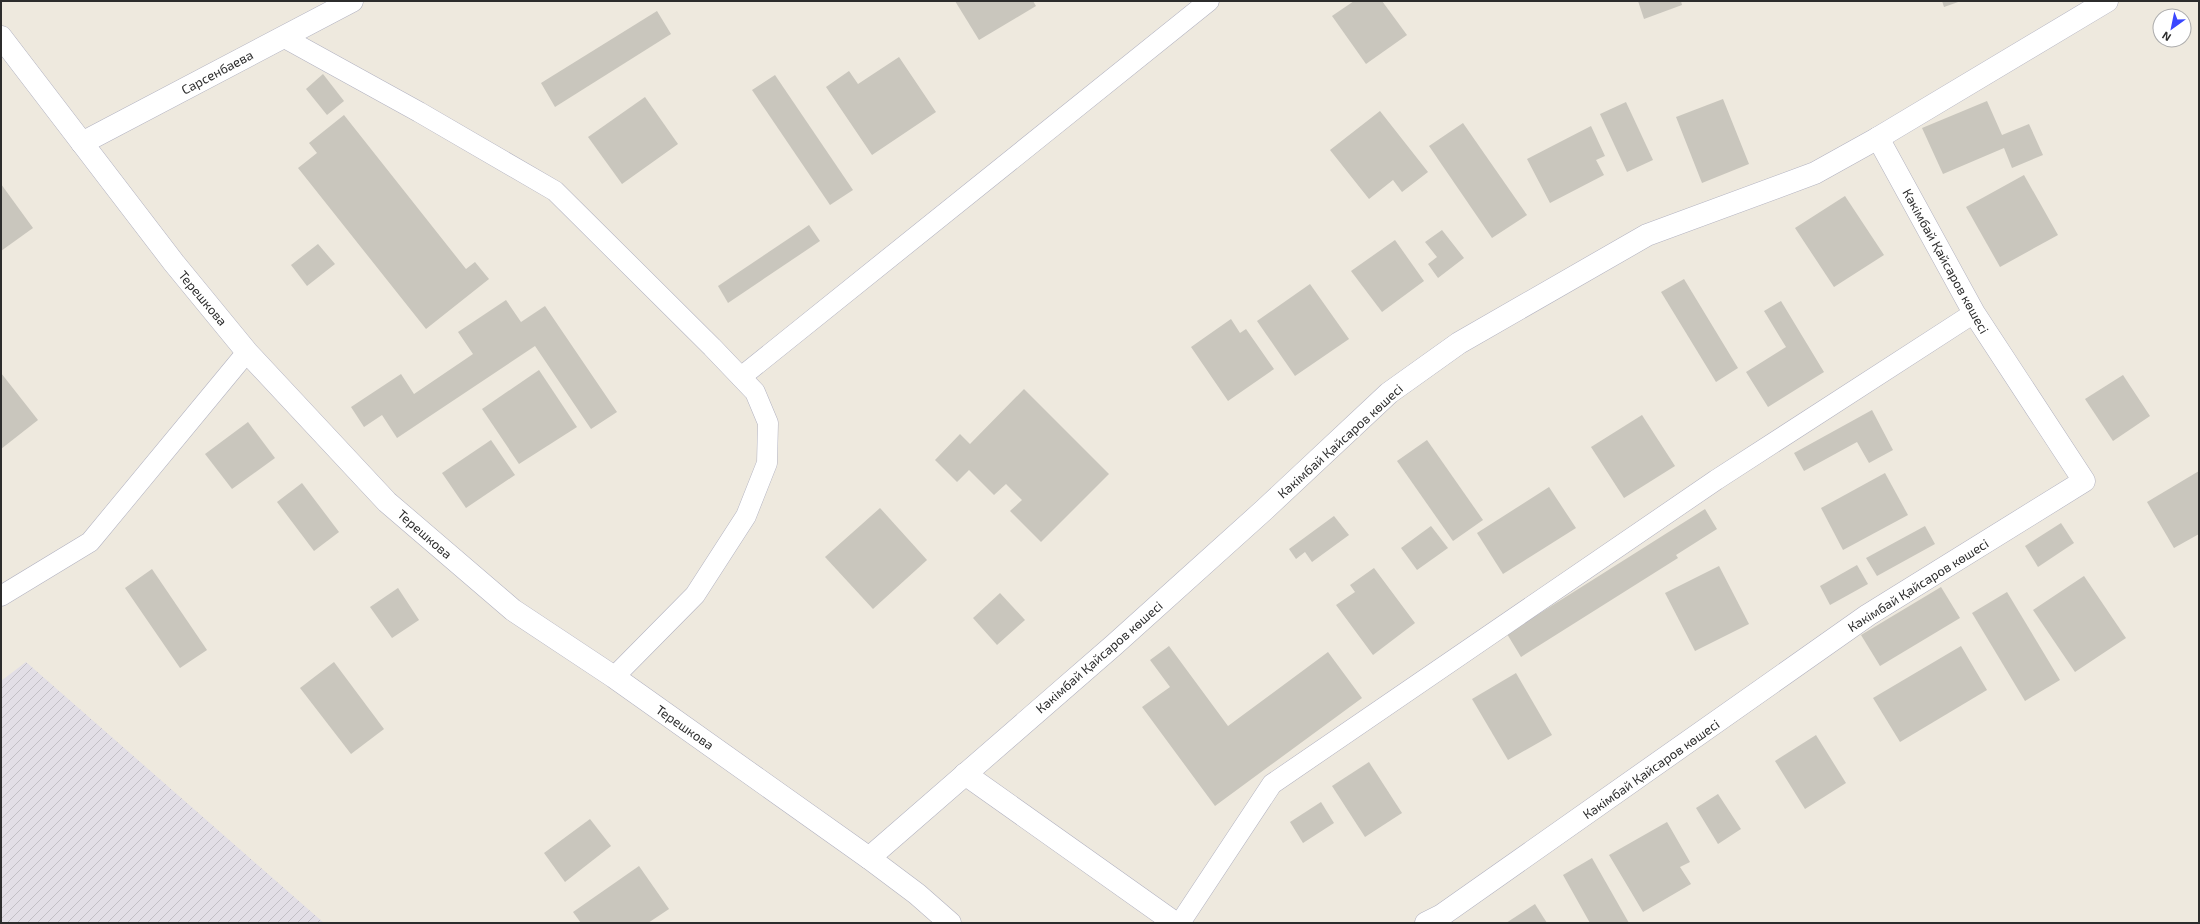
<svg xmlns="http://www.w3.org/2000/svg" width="2200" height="924" font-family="'Exo 2',sans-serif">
  <defs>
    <pattern id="industrial-furrows" width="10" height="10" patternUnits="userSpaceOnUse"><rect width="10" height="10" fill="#e2dee6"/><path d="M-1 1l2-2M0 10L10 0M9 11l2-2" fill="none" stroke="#c2bfc5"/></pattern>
  </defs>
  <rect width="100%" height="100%" fill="#eee9de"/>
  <polygon fill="url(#industrial-furrows)" points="26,662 324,923 1,923 1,681"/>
  <g fill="#c9c6bd">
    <polygon points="955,1 1033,1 1036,6 979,40"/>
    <polygon points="1354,1 1382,1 1407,35 1366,64 1332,16"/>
    <polygon points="1638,1 1681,1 1682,5 1644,19"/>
    <polygon points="1942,1 1961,1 1944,7"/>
    <polygon points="657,11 671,34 555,107 541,83"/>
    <polygon points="899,57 936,112 872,155 826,87 849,71 858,84"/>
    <polygon points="323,74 344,101 327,115 306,89"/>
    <polygon points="775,75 853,190 830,205 752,90"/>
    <polygon points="645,97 678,144 622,184 588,137"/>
    <polygon points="1723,99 1749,164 1702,183 1676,117"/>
    <polygon points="1987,101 2002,135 2029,124 2043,155 2012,168 2004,148 1943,174 1922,128"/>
    <polygon points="1626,102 1653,160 1627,172 1600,114"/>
    <polygon points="1380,111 1428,172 1402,192 1393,180 1369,199 1330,150"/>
    <polygon points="344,115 466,269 475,262 489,279 426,329 298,168 317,153 309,143"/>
    <polygon points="1463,123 1527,215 1492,238 1429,146"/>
    <polygon points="1591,126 1605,156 1596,160 1604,175 1550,203 1527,159"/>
    <polygon points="2024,175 2058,235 2000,267 1966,207"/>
    <polygon points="1,184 33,228 1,251"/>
    <polygon points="1845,196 1884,255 1834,287 1795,228"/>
    <polygon points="809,225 820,241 728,303 718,286"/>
    <polygon points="1442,230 1464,258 1438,278 1428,264 1437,257 1425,242"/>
    <polygon points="1395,240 1424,281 1382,312 1351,271"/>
    <polygon points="318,244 335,264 307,286 291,265"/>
    <polygon points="1684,279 1738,368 1716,382 1661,292"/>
    <polygon points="1310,284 1349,339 1295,376 1257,321"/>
    <polygon points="506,300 521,322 545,306 617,412 591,429 535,346 397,438 382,415 364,427 351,407 401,374 414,394 473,354 458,332"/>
    <polygon points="1781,301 1824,372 1768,407 1746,372 1786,347 1764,311"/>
    <polygon points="1231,319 1240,333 1246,329 1274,369 1228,401 1191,347"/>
    <polygon points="539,370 577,427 519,464 482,409"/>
    <polygon points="1,373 38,420 1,449"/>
    <polygon points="2123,375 2150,416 2113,441 2085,399"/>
    <polygon points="1024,389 1109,474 1041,542 1010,511 1022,500 1006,484 994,495 969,470 957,482 935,460 960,434 970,444"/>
    <polygon points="1872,410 1893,450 1869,463 1857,442 1804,471 1794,453"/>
    <polygon points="1642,415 1675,466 1624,498 1591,447"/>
    <polygon points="248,422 275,458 232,489 205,454"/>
    <polygon points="491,440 515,475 466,508 442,473"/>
    <polygon points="1427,440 1483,520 1453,541 1397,461"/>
    <polygon points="2199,471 2199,534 2174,548 2147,502"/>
    <polygon points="1885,473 1908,515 1843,550 1821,508"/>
    <polygon points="302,483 339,532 314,551 277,502"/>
    <polygon points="1549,487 1576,528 1503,574 1477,533"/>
    <polygon points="880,508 927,560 873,609 825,557"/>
    <polygon points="1705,509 1717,529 1676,555 1678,558 1521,657 1507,634"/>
    <polygon points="1334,516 1349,535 1312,562 1305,552 1296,559 1289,549"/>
    <polygon points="2061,523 2074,543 2038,567 2025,546"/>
    <polygon points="1431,526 1448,548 1417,570 1401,548"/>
    <polygon points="1925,526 1935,544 1877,576 1866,558"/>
    <polygon points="1857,565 1868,584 1830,605 1820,586"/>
    <polygon points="1719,566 1749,624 1695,651 1665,593"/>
    <polygon points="1374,568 1415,623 1373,655 1336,605 1355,592 1350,585"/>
    <polygon points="152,569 207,650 180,668 125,588"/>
    <polygon points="2084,576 2126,638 2075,672 2033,610"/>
    <polygon points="1941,587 1960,618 1880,666 1861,635"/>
    <polygon points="398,588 419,620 392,638 370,607"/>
    <polygon points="2007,592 2060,680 2025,701 1972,613"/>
    <polygon points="1000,593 1025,620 997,645 973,618"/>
    <polygon points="1169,646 1228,726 1328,652 1362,698 1215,806 1142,707 1170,687 1150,660"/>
    <polygon points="1961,646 1987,690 1900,742 1873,698"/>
    <polygon points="334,662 384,729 351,754 300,688"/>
    <polygon points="1516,673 1552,735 1508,760 1472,699"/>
    <polygon points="1816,735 1846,783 1805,809 1775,761"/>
    <polygon points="1369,762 1402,813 1365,837 1332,786"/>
    <polygon points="1718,794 1741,829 1718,844 1696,808"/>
    <polygon points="1321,802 1334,823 1303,843 1290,822"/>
    <polygon points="590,819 611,846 565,882 544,853"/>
    <polygon points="1667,822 1690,862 1680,867 1691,884 1643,912 1609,855"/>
    <polygon points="1592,858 1629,923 1590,923 1563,875"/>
    <polygon points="639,866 669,909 648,923 581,923 573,912"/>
    <polygon points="1535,904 1547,923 1506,923"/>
  </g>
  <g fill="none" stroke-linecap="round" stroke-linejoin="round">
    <defs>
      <g id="lane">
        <polyline points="283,37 419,112 555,191 712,347 755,392 768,423 767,463 746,516 695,595 614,677"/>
        <polyline points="741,377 1209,1"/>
        <polyline points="1,596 90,542 247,352"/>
        <polyline points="1180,923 1272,784 1716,480 1974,313"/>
      </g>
      <g id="street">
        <polyline points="82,143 352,1"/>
        <polyline points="965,774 1175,923"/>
        <polyline points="869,858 917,894 950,923"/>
        <polyline points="1426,923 1442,915 1868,615 2084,481 1974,313 1878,138"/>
      </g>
      <polyline id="secondary" points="1,37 174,263 247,352 387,502 513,610 614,677 869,858 1114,645 1264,510 1389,393 1459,343 1647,235 1815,173 1878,138 2107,1"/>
    </defs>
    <use href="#lane" stroke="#b2b2c0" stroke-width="21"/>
    <use href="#street" stroke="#b2b2c0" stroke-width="23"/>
    <use href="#secondary" stroke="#b2b2c0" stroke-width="23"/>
    <use href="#lane" stroke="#fff" stroke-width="20"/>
    <use href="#street" stroke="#fff" stroke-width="22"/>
    <use href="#secondary" stroke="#fff" stroke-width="22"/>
  </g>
  <g text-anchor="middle" stroke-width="3.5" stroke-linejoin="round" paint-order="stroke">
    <g font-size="13" fill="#2c2c2c" stroke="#fff">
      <text transform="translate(217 72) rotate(-28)" y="5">Сарсенбаева</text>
      <text transform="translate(1946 261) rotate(61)" y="5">Кәкімбай Қайсаров көшесі</text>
      <text transform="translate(203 298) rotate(50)" y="5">Терешкова</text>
      <text transform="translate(1340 441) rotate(-42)" y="5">Кәкімбай Қайсаров көшесі</text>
      <text transform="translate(425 534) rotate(41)" y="5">Терешкова</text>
      <text transform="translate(1918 585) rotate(-32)" y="5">Кәкімбай Қайсаров көшесі</text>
      <text transform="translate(1099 657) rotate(-41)" y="5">Кәкімбай Қайсаров көшесі</text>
      <text transform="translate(685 727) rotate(35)" y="5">Терешкова</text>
      <text transform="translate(1651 769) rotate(-35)" y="5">Кәкімбай Қайсаров көшесі</text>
    </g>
  </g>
  <rect width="2200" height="924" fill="none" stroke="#2c2c2c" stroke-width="4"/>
  <g transform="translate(2172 28) rotate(213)"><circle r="19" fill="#ffffff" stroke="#ababab"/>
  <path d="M0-3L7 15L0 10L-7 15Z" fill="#3a47ff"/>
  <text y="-6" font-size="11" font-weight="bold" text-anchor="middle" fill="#2c2c2c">N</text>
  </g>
</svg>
